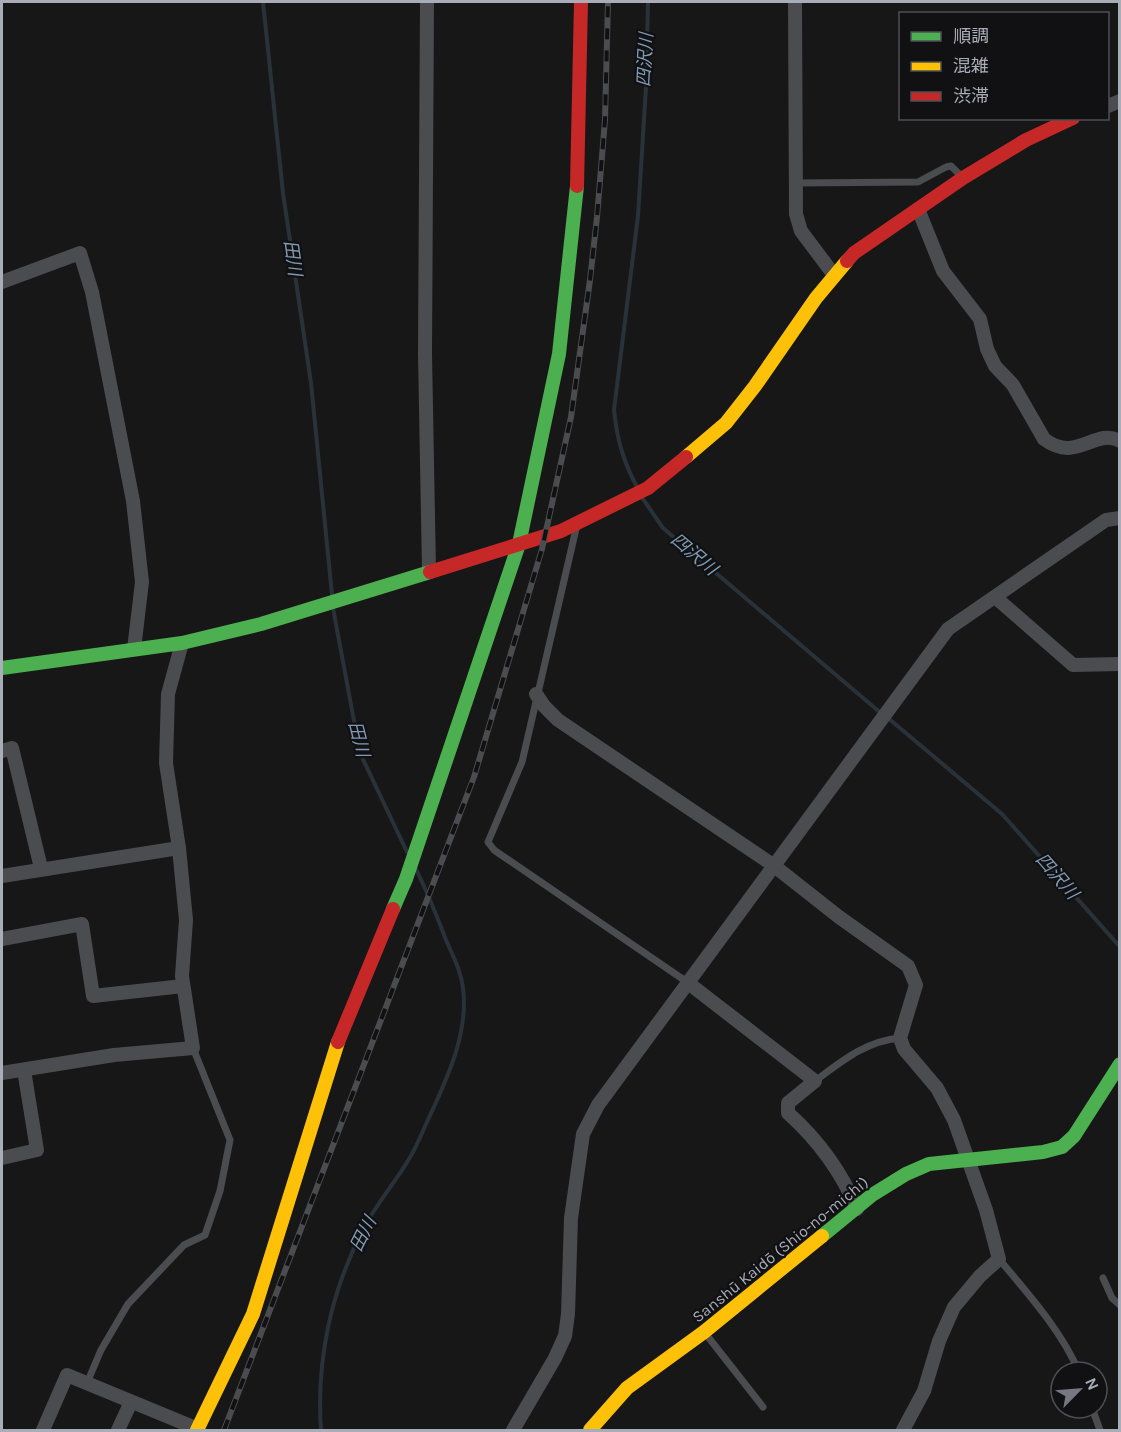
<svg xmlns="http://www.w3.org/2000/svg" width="1121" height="1432" font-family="Karla,'Noto Sans JP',sans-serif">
  <rect width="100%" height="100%" fill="#171717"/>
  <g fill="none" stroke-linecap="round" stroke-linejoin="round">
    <g stroke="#2a3239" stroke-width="4">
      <polyline points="263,2 283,193 311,383 332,595"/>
      <path d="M 637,487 C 623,461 617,439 614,410 L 638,216 L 646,87 L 648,2"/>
      <polyline points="643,499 663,528 882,714"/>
      <polyline points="333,608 360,753 407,852"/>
      <polyline points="888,718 1002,814 1120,947"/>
      <path d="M 321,1430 C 316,1361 331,1290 364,1228 C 376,1204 395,1183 409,1159 C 416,1148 421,1135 427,1122 C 446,1081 469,1034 463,988 C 461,971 453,956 446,940 C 437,916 427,892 416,869"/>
    </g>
    <g stroke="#4b4c50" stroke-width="7">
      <polyline points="796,183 918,182 946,167 951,166 961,176"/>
      <polyline points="576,529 522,762 488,842 494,850 687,982"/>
      <path d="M 815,1081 C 842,1061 866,1041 900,1038"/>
      <path d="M 999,1259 C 1028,1294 1061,1330 1079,1372"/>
      <polyline points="1103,1278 1112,1298 1120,1305"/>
      <polyline points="705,1333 763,1407"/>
      <polyline points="87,1383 101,1350 128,1304 184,1245 205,1235 220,1191 230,1140 193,1048"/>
      <polyline points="1092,1408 1100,1430"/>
    </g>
    <g stroke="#4b4c50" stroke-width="14">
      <polyline points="427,2 425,354 429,571"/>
      <polyline points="795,2 796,214 801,231 834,275"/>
      <polyline points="1108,106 1120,101"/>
      <path d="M 918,209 L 943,271 L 980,319 L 987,349 L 995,366 L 1013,385 L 1044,439 C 1077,464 1095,427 1120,441"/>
      <polyline points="2,282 80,253 92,292 133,501 142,582 134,649"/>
      <polyline points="995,597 1073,665 1120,664"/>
      <polyline points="536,694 544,706 558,720 773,865 839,917 908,966 916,985 900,1038 904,1049 937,1088 954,1120 986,1210 999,1259 980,1276 954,1307 939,1341 924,1391 903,1430"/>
      <polyline points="2,751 12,748 41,868"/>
      <polyline points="2,876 179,848"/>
      <polyline points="2,939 82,924 93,996 183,986"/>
      <path d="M 687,982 L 815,1081 L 788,1103 L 788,1113 C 817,1139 842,1173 857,1209"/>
      <polyline points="2,1073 114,1055 193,1048 182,976 186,920 179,848 166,763 168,694 182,643"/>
      <polyline points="2,1158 37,1150 24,1070"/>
      <polyline points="43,1430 67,1375 198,1429"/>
      <polyline points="118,1430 131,1402"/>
      <polyline points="513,1430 555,1358 565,1336 568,1314 571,1218 583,1134 598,1105 948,629 1106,520 1120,518"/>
    </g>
    <g stroke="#4caf50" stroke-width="14">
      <polyline points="2,668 182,643 261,624 430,572"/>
      <polyline points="393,909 406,879 519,544 559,354 577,186"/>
      <polyline points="822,1236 872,1195 906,1174 929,1164 1043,1152 1062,1147 1074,1136 1120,1064"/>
    </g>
    <g stroke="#ffc107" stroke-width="14">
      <polyline points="686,457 726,423 755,386 816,298 847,261"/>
      <polyline points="197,1430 253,1314 338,1042"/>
      <polyline points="590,1430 627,1388 704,1332 822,1236"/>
    </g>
    <g stroke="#c62828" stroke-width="14">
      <polyline points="577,186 581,2"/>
      <polyline points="847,261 854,253 963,178 1026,140 1073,118"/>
      <polyline points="430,572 561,531 648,488 686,457"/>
      <polyline points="338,1042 393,909"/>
    </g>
    <defs>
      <polyline id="rail" points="224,1430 474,777 542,549 571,417 590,280 597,217 605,120 608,2"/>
    </defs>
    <use href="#rail" stroke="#4b4c4f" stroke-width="6"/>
    <use href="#rail" stroke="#111113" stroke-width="4" stroke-dasharray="11" stroke-linecap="butt"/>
  </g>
  <g text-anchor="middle" stroke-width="4.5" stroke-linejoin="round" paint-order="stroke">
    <g font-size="16" fill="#a8adb8" stroke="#111113">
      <text transform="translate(780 1249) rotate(-39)" y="6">Sanshū Kaidō (Shio-no-michi)</text>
    </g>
    <g font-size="18" font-style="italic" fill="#7f9bb3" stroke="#111113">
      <text transform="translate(645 60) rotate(-87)" y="6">四沢川</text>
      <text transform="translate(293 258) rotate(82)" y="6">田川</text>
      <text transform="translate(694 554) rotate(40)" y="6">四沢川</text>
      <text transform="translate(359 739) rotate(76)" y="6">田川</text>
      <text transform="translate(1057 876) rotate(49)" y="6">四沢川</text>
      <text transform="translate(363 1234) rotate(-63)" y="6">田川</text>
    </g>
  </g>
  <rect width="1121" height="1432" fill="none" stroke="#a8adb8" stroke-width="6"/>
  <rect x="899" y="12" width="210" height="108" fill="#111113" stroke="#4d4f55" stroke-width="1.5"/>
  <rect x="911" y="32" width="30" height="9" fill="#4caf50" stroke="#4d4f55" stroke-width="1.5"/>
  <text x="953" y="42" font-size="18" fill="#a8adb8">順調</text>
  <rect x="911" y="62" width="30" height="9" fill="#ffc107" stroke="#4d4f55" stroke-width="1.5"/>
  <text x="953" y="72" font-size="18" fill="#a8adb8">混雑</text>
  <rect x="911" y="92" width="30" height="9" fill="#c62828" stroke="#4d4f55" stroke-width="1.5"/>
  <text x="953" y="102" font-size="18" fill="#a8adb8">渋滞</text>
  <g transform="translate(1079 1390) rotate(65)"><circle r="28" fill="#111113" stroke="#4d4f55" stroke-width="1.5"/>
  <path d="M0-4.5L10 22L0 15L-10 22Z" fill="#757880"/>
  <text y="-9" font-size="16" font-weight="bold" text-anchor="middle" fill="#a8adb8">N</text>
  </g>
</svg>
